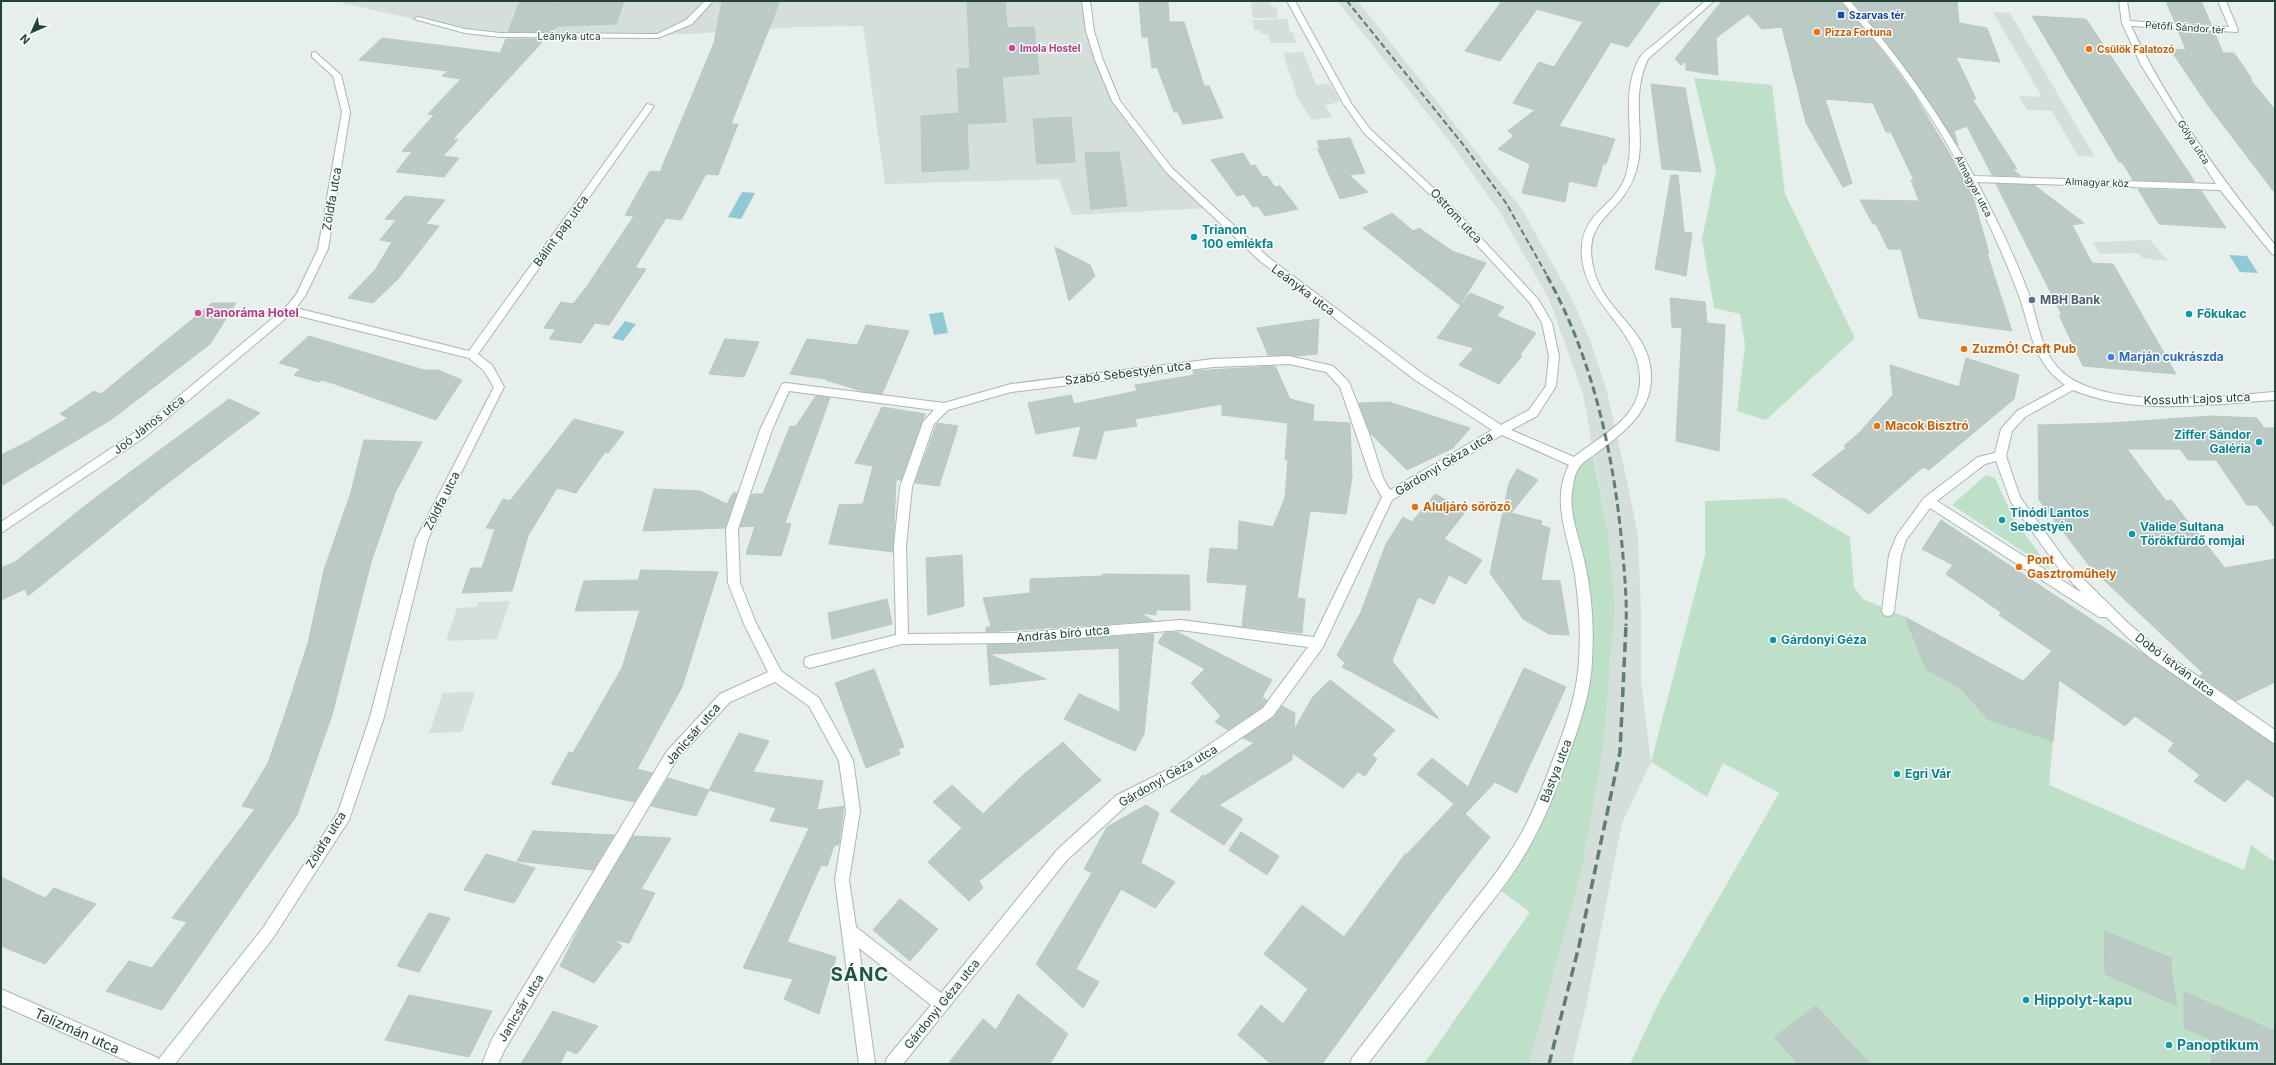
<svg xmlns="http://www.w3.org/2000/svg" width="2276" height="1065" font-family="Inter,sans-serif">
  <rect width="100%" height="100%" fill="#e6efeb"/>
  <g fill="#d4dfda">
    <polygon points="332,1 1086,1 1090,31 1116,101 1169,170 1210,208 1072,215 1059,179 885,184 863,26 797,27 689,34 501,38"/>
    <polygon points="1251,1 1270,1 1271,7 1276,7 1278,18 1253,18"/>
    <polygon points="1337,1 1358,1 1523,211 1573,301 1591,343 1607,392 1627,481 1638,536 1641,613 1641,681 1651,762 1622,823 1586,1006 1572,1064 1528,1064 1582,869 1603,749 1615,605 1608,534 1583,394 1549,299 1501,214 1448,139"/>
    <polygon points="1993,12 2010,13 2095,157 2078,156 2052,111 2027,110 2019,96 2042,97"/>
    <polygon points="1287,19 1290,33 1293,33 1296,43 1270,43 1268,34 1261,34 1260,30 1254,30 1252,20"/>
    <polygon points="1303,52 1316,85 1330,84 1340,102 1325,105 1332,117 1312,120 1298,99 1283,53"/>
    <polygon points="2150,240 2168,261 2143,258 2137,253 2100,254 2093,242"/>
    <polygon points="510,601 497,639 446,641 457,608 477,607 479,602"/>
    <polygon points="475,692 462,732 429,733 443,693"/>
  </g>
  <g fill="#bfe0c8">
    <polygon points="1694,78 1772,85 1785,194 1855,338 1766,420 1737,411 1745,345 1740,314 1714,308 1702,239 1716,170"/>
    <polygon points="1592,450 1608,534 1615,605 1603,749 1582,869 1529,1064 1424,1064 1530,912 1494,886 1525,841 1577,715 1586,607 1568,519 1576,463"/>
    <polygon points="1986,475 1995,478 2014,519 2051,570 1952,505"/>
    <polygon points="1784,498 1850,537 1854,587 1863,599 1905,617 2003,672 2057,698 2049,785 2244,870 2251,845 2275,862 2275,1064 1630,1064 1660,1000 1779,793 1723,763 1707,797 1651,762 1705,555 1705,501"/>
  </g>
  <g fill="#8ec9d4">
    <polygon points="742,192 755,193 741,219 728,217"/>
    <polygon points="2229,255 2247,256 2258,273 2240,272"/>
    <polygon points="943,312 948,333 934,335 929,314"/>
    <polygon points="625,321 636,324 623,341 612,338"/>
  </g>
  <g fill="#bbcac4" stroke="#b8c9c2">
    <polygon points="520,1 551,1 550,3 624,1 616,24 557,26 552,32 508,32"/>
    <polygon points="722,1 780,1 731,124 738,124 718,175 706,174 681,220 666,218 635,268 646,269 609,325 595,323 581,343 549,339 556,329 544,328 561,302 573,304 587,286 634,216 625,215 650,171 660,172 714,43"/>
    <polygon points="967,1 1005,1 1007,28 1034,27 1039,74 1002,77 1006,122 967,124 969,169 922,172 921,116 959,113 957,69 970,68"/>
    <polygon points="1139,1 1168,1 1169,22 1184,22 1204,86 1209,86 1223,118 1183,124 1178,112 1174,112 1157,67 1152,68 1148,37 1142,37"/>
    <polygon points="1502,1 1661,1 1628,47 1611,42 1559,126 1615,139 1606,164 1603,164 1596,187 1569,181 1565,202 1522,193 1530,164 1498,149 1514,136 1508,131 1535,110 1513,103 1539,62 1554,67 1583,22 1537,9 1500,61 1465,51"/>
    <polygon points="1722,1 1841,1 1890,61 1915,96 1964,178 1971,190 1989,253 1987,253 2012,331 1919,318 1901,249 1888,249 1876,224 1873,224 1860,200 1919,201 1911,180 1914,180 1891,132 1886,132 1873,103 1825,99 1852,183 1843,187 1806,123 1782,27 1762,29 1748,14 1716,38 1718,75 1686,70 1686,61 1681,65 1675,59"/>
    <polygon points="1852,1 1957,1 1959,23 1987,28 2000,62 1956,57 1976,99 1972,99 2017,169 2012,169 2021,176 1992,175 1967,126 1954,131 1958,145 1902,63"/>
    <polygon points="2166,1 2201,1 2211,24 2175,22"/>
    <polygon points="2032,16 2086,19 2195,182 2133,180 2122,162 2119,162"/>
    <polygon points="2178,30 2214,32 2223,53 2234,53 2252,79 2249,78 2275,110 2275,193 2207,104 2170,49 2186,50"/>
    <polygon points="382,38 500,53 506,39 545,39 453,139 458,140 443,156 459,158 444,177 396,172 412,152 402,151 434,115 428,114 461,79 442,76 448,71 359,60"/>
    <polygon points="1651,84 1685,88 1701,172 1662,169"/>
    <polygon points="1071,117 1075,162 1037,164 1033,119"/>
    <polygon points="1350,138 1365,173 1349,175 1368,192 1340,199 1317,148 1321,151 1317,141"/>
    <polygon points="1119,152 1127,206 1091,209 1085,153"/>
    <polygon points="1243,153 1251,166 1255,165 1263,177 1267,176 1275,187 1280,186 1298,209 1265,216 1258,206 1253,207 1244,194 1237,196 1211,160"/>
    <polygon points="1671,175 1678,175 1684,232 1692,233 1686,276 1655,269"/>
    <polygon points="1996,184 2034,185 2084,223 2072,225 2092,263 2113,264 2176,374 2083,366 2059,315 2062,315"/>
    <polygon points="2138,189 2201,191 2226,228 2159,224"/>
    <polygon points="405,196 445,200 426,224 439,226 398,279 373,303 348,298 375,270 392,242 380,240 396,220 385,219"/>
    <polygon points="1392,213 1413,231 1419,228 1452,251 1486,263 1460,305 1363,228"/>
    <polygon points="1055,247 1090,265 1095,276 1069,301"/>
    <polygon points="1470,293 1504,307 1497,316 1536,333 1520,355 1522,356 1499,384 1459,365 1474,348 1437,338"/>
    <polygon points="1670,298 1705,302 1707,323 1725,325 1719,451 1676,441 1682,328 1672,327"/>
    <polygon points="212,303 236,303 210,344 112,419 1,486 1,455 29,441 68,418 60,414 94,391 101,394"/>
    <polygon points="1319,319 1317,354 1296,356 1268,355 1257,328"/>
    <polygon points="866,325 909,331 882,394 865,392 826,380 827,379 790,374 807,339 857,345"/>
    <polygon points="309,336 424,370 438,370 462,380 436,420 335,384 322,380 319,382 294,375 300,369 279,363"/>
    <polygon points="725,339 759,342 744,377 709,374"/>
    <polygon points="1966,358 2019,375 2014,399 1929,470 1923,467 1869,514 1812,475 1846,448 1844,446 1859,433 1893,395 1890,365 1959,387"/>
    <polygon points="1275,366 1290,399 1314,405 1313,421 1350,423 1352,477 1346,514 1310,511 1297,598 1305,599 1302,633 1242,626 1247,585 1207,582 1210,548 1238,550 1239,521 1273,527 1285,498 1288,460 1285,460 1288,423 1222,415 1222,404 1135,419 1137,426 1104,431 1096,459 1073,456 1081,426 1036,434 1028,403 1071,395 1074,404 1137,391 1135,385 1194,375 1193,371"/>
    <polygon points="816,396 830,398 785,523 791,524 781,556 746,554 755,526 740,527 752,494 763,494 790,426 796,426"/>
    <polygon points="229,399 260,413 160,489 28,596 25,589 1,600 1,568 15,562 91,501"/>
    <polygon points="1389,402 1470,428 1453,448 1407,470 1370,433 1359,403"/>
    <polygon points="882,407 925,414 901,480 896,480 893,552 829,544 839,505 863,504 873,466 855,463"/>
    <polygon points="2211,416 2257,418 2264,428 2275,428 2275,528 2257,505 2247,505 2216,460 2188,460 2180,449 2127,449 2166,501 2171,500 2225,568 2275,559 2275,682 2236,701 2200,676 2203,673 2091,568 2039,500 2038,425 2111,423"/>
    <polygon points="574,419 624,432 608,453 605,452 576,493 557,488 528,536 512,591 462,593 471,568 482,568 495,529 486,528 503,499 510,501"/>
    <polygon points="937,423 958,426 939,486 915,483"/>
    <polygon points="364,440 422,442 395,493 371,562 332,715 297,815 162,1010 106,991 129,961 152,968 187,922 172,918 255,809 242,806 268,763 288,705 308,643 324,570 351,492"/>
    <polygon points="1517,469 1538,480 1511,513 1542,521 1541,525 1550,528 1541,580 1560,581 1569,635 1549,634 1523,619 1490,573 1509,483"/>
    <polygon points="654,489 700,491 727,504 733,493 737,493 725,528 643,531"/>
    <polygon points="1435,494 1466,511 1444,539 1482,560 1466,584 1449,575 1434,604 1418,597 1392,661 1439,719 1342,667 1345,663 1337,655 1361,612 1386,544 1403,517 1412,522"/>
    <polygon points="1941,520 2145,655 2275,745 2275,798 2247,779 2225,802 2194,781 2200,775 2168,751 2174,743 2135,716 2125,726 2059,680 2053,741 1989,720 1960,688 1926,669 1905,617 2023,681 2052,651 1999,615 2002,613 1946,574 1953,565 1922,549"/>
    <polygon points="962,555 964,606 928,615 926,558"/>
    <polygon points="641,570 718,572 682,687 637,769 652,773 634,802 551,784 569,752 573,753 622,668 640,610 575,611 584,581 638,580"/>
    <polygon points="1103,574 1189,575 1190,610 1156,610 1156,615 1140,613 1154,621 986,632 986,628 991,626 983,598 1030,593 1030,579 1103,576"/>
    <polygon points="887,599 892,624 832,639 828,613"/>
    <polygon points="1177,632 1272,680 1262,697 1267,700 1262,707 1228,730 1215,722 1221,716 1191,683 1205,669 1158,643 1164,633"/>
    <polygon points="1154,634 1144,734 1135,751 1064,719 1079,694 1120,712 1119,648 989,654 1046,679 990,685 987,645"/>
    <polygon points="1524,668 1566,687 1517,793 1495,782 1465,814 1490,837 1441,900 1322,1064 1271,1064 1238,1035 1261,1005 1283,1024 1308,989 1264,954 1302,905 1344,937 1406,853 1407,854 1454,804 1458,807 1417,774 1432,758 1468,787"/>
    <polygon points="874,669 904,747 898,749 900,754 866,768 835,683"/>
    <polygon points="1330,680 1395,730 1372,755 1377,759 1365,776 1358,772 1343,788 1292,753 1292,760 1219,805 1243,819 1224,845 1170,811 1203,775 1205,776 1254,743 1243,738 1274,717 1282,706 1295,713 1294,730 1312,698"/>
    <polygon points="739,733 769,741 753,772 823,781 817,810 844,806 839,844 834,846 827,866 821,865 787,942 836,957 819,1014 784,999 793,979 743,968 809,828 770,821 776,808 709,790"/>
    <polygon points="1063,742 1101,780 979,881 983,888 969,901 928,862 962,828 933,802 952,785 983,814 1024,774"/>
    <polygon points="668,778 709,790 696,816 651,806"/>
    <polygon points="1146,805 1159,813 1141,863 1175,882 1155,908 1121,889 1076,969 1099,982 1083,1008 1036,964 1092,873 1084,869 1107,827"/>
    <polygon points="533,831 614,835 593,870 517,861"/>
    <polygon points="1241,832 1279,856 1267,875 1229,850"/>
    <polygon points="633,836 671,838 641,889 655,893 629,943 614,940 622,946 594,983 560,966 586,915"/>
    <polygon points="486,854 535,868 514,903 464,890"/>
    <polygon points="1,877 45,898 54,888 96,904 45,964 1,946"/>
    <polygon points="900,899 938,929 910,961 873,930"/>
    <polygon points="429,913 450,918 419,972 397,966"/>
    <polygon points="2104,931 2171,958 2171,972 2177,1006 2105,974"/>
    <polygon points="2184,992 2275,1031 2275,1064 2212,1064 2210,1039 2184,1028"/>
    <polygon points="1018,994 1068,1034 1050,1064 948,1064 983,1019 996,1030"/>
    <polygon points="409,995 492,1011 469,1057 385,1040"/>
    <polygon points="1816,1006 1870,1064 1798,1064 1774,1037"/>
    <polygon points="553,1011 598,1026 577,1054 567,1050 560,1064 521,1064"/>
  </g>
  <g fill="none" stroke-linecap="round" stroke-linejoin="round">
    <defs>
      <g id="minor">
        <polygon points="705,1 713,1 692,24 658,38 500,37 465,33 414,19 418,17 465,29 500,33 657,34 686,20"/>
        <path d="M 1082,1 L 1090,1 L 1094,31 L 1103,60 L 1120,101 L 1172,168 L 1268,257 L 1423,374 L 1501,425 L 1529,410 L 1546,386 L 1549,356 L 1542,323 L 1530,303 L 1436,200 L 1364,133 L 1343,103 L 1287,1 L 1295,1 L 1351,103 L 1370,129 L 1442,196 L 1538,299 L 1552,323 L 1559,356 L 1556,386 L 1537,416 L 1511,430 L 1574,457 C 1591,443 1611,433 1626,416 C 1634,407 1639,395 1640,383 C 1643,331 1586,307 1582,257 C 1578,212 1615,209 1626,175 C 1637,136 1619,96 1639,59 C 1643,52 1651,47 1657,42 C 1673,29 1689,15 1705,1 L 1714,1 L 1648,59 C 1628,102 1649,139 1634,177 C 1618,219 1577,219 1596,277 C 1608,313 1650,332 1651,374 C 1653,410 1625,432 1599,451 C 1594,456 1586,459 1581,465 C 1576,470 1574,479 1573,486 C 1567,512 1580,538 1585,564 C 1592,595 1594,629 1592,661 C 1591,691 1581,720 1571,749 C 1558,785 1545,821 1525,854 C 1509,882 1488,906 1468,932 C 1435,976 1401,1020 1368,1064 L 1350,1064 L 1352,1058 C 1387,1013 1422,968 1456,924 C 1479,895 1503,866 1521,834 C 1536,807 1546,778 1557,749 C 1568,720 1577,692 1579,661 C 1581,633 1579,603 1575,575 C 1569,537 1550,502 1569,465 L 1502,435 L 1392,500 L 1323,647 L 1273,716 L 1195,769 L 1127,805 L 1067,860 L 903,1064 L 885,1064 L 887,1058 L 931,1005 L 859,948 L 875,1064 L 859,1064 L 835,880 L 846,811 L 839,761 L 809,706 L 775,682 L 730,702 L 677,759 L 504,1051 L 498,1064 L 482,1064 L 492,1039 L 667,751 L 720,694 L 768,672 L 744,624 L 728,583 L 726,529 L 760,430 L 782,384 L 786,383 L 944,403 L 1011,384 L 1213,359 L 1289,356 L 1333,366 L 1349,382 L 1369,433 L 1383,478 L 1390,490 L 1492,430 L 1415,380 L 1260,261 L 1166,172 L 1112,101 L 1095,60 L 1086,31 ZM 1289,364 L 1326,372 L 1340,387 L 1371,478 L 1382,497 L 1314,637 L 1181,620 L 1012,633 L 908,634 L 906,546 L 912,487 L 934,424 L 948,410 L 1011,392 L 1213,367 ZM 789,391 L 934,410 L 923,422 L 900,487 L 894,546 L 896,635 L 810,656 L 805,658 L 804,662 L 805,666 L 810,668 L 902,644 L 1012,643 L 1181,630 L 1308,647 L 1263,708 L 1185,761 L 1117,795 L 1057,850 L 941,993 L 856,927 L 849,880 L 860,811 L 853,760 L 819,698 L 781,671 L 756,623 L 740,583 L 738,529 L 772,430 Z"/>
        <path d="M 1842,1 L 1850,1 C 1898,55 1939,113 1974,176 L 2216,184 L 2141,65 L 2122,23 L 2119,1 L 2127,1 L 2130,21 L 2229,27 L 2218,1 L 2226,1 L 2238,30 L 2237,32 L 2131,26 C 2168,105 2220,177 2275,245 L 2275,255 L 2272,254 L 2220,190 L 1977,182 C 1996,218 2014,254 2028,292 C 2037,315 2039,343 2054,363 C 2091,414 2219,396 2275,392 L 2275,400 C 2209,404 2136,416 2073,390 L 2025,417 L 2012,431 L 2006,456 L 2020,497 L 2068,564 L 2128,623 L 2159,649 L 2275,730 L 2275,744 L 2149,657 L 2106,617 L 2099,617 L 1930,508 L 1906,540 L 1901,555 L 1894,611 L 1892,615 L 1888,616 L 1884,615 L 1882,611 L 1889,555 L 1897,535 L 1924,498 L 1978,457 L 1995,453 L 2001,429 L 2017,411 L 2065,385 C 2031,361 2031,328 2018,293 C 1988,214 1948,137 1898,69 C 1881,45 1860,24 1842,1 ZM 1996,461 L 2011,502 L 2060,570 L 2082,593 L 1937,501 L 1985,464 Z"/>
        <polygon points="315,52 341,75 350,112 328,249 305,296 296,308 469,351 647,104 654,106 478,354 492,365 504,387 428,539 384,717 349,820 273,938 175,1064 134,1064 1,1005 1,989 158,1058 158,1060 263,928 338,812 370,717 416,539 494,387 484,371 469,358 291,314 145,437 1,533 1,522 137,431 285,308 296,295 318,249 342,112 333,76 312,57 312,53"/>
      </g>
    </defs>
    <use href="#minor" stroke="#a8b8b2" stroke-width="2"/>
    <use href="#minor" fill="#fff" fill-rule="evenodd"/>
    <polyline stroke="#5f7d75" stroke-width="2" stroke-dasharray="6 3" stroke-linecap="butt" points="1347,1 1465,147 1506,203 1548,277"/>
    <path stroke="#5f7d75" stroke-width="3" stroke-dasharray="8 4" stroke-linecap="butt" d="M 1547,276 C 1594,360 1615,460 1623,556 C 1625,579 1627,602 1626,626"/>
    <polyline stroke="#5f7d75" stroke-width="3.5" stroke-dasharray="10 5" stroke-linecap="butt" points="1549,1064 1579,946 1620,752 1626,625"/>
  </g>
  <rect fill="#1a4fb4" stroke="#f7fbf9" stroke-width="1.5" x="1837" y="11" width="8" height="8" rx="2"/>
  <g fill="#e8710a" stroke="#f7fbf9" stroke-width="1.5">
    <circle cx="1817" cy="32" r="4"/>
    <circle cx="2089" cy="49" r="4"/>
    <circle cx="1964" cy="349" r="4"/>
    <circle cx="1877" cy="426" r="4"/>
    <circle cx="1415" cy="507" r="4"/>
    <circle cx="2019" cy="567" r="4"/>
  </g>
  <g fill="#d1479c" stroke="#f7fbf9" stroke-width="1.5">
    <circle cx="1012" cy="48" r="4"/>
    <circle cx="198" cy="313" r="4"/>
  </g>
  <g fill="#0f9aa8" stroke="#f7fbf9" stroke-width="1.5">
    <circle cx="1194" cy="237" r="4"/>
    <circle cx="2189" cy="314" r="4"/>
    <circle cx="2259" cy="442" r="4"/>
    <circle cx="2002" cy="520" r="4"/>
    <circle cx="2132" cy="534" r="4"/>
    <circle cx="1773" cy="640" r="4"/>
    <circle cx="1897" cy="774" r="4"/>
    <circle cx="2026" cy="1000" r="4"/>
    <circle cx="2169" cy="1045" r="4"/>
  </g>
  <circle fill="#5c6f8a" stroke="#f7fbf9" stroke-width="1.5" cx="2032" cy="300" r="4"/>
  <circle fill="#3f7fe0" stroke="#f7fbf9" stroke-width="1.5" cx="2111" cy="357" r="4"/>
  <g text-anchor="middle" stroke-width="3" stroke-linejoin="round" paint-order="stroke">
    <g font-size="10" font-weight="bold" fill="#164399" stroke="#f7fbf9" text-anchor="start">
      <text x="1849" y="19">Szarvas tér</text>
    </g>
    <g font-size="10" fill="#24423a" stroke="#f7fbf9">
      <text transform="translate(2185 27) rotate(4)" y="4">Petőfi Sándor tér</text>
      <text x="569" y="40">Leányka utca</text>
      <text transform="translate(2194 142) rotate(57)" y="4">Gólya utca</text>
      <text transform="translate(2097 182) rotate(2)" y="4">Almagyar köz</text>
      <text transform="translate(1974 186) rotate(62)" y="4">Almagyar utca</text>
    </g>
    <g font-size="10" font-weight="bold" fill="#c56008" stroke="#f7fbf9" text-anchor="start">
      <text x="1825" y="36">Pizza Fortuna</text>
      <text x="2097" y="53">Csülök Falatozó</text>
    </g>
    <g font-size="10" font-weight="bold" fill="#b23c85" stroke="#f7fbf9" text-anchor="start">
      <text x="1020" y="52">Imola Hostel</text>
    </g>
    <g font-size="12" fill="#24423a" stroke="#f7fbf9">
      <text transform="translate(332 199) rotate(-80)" y="4">Zöldfa utca</text>
      <text transform="translate(1456 216) rotate(47)" y="4">Ostrom utca</text>
      <text transform="translate(561 231) rotate(-54)" y="4">Bálint pap utca</text>
      <text transform="translate(1303 290) rotate(37)" y="4">Leányka utca</text>
      <text transform="translate(1128 373) rotate(-7)" y="4">Szabó Sebestyén utca</text>
      <text transform="translate(2197 399) rotate(-2)" y="4">Kossuth Lajos utca</text>
      <text transform="translate(149 425) rotate(-38)" y="4">Joó János utca</text>
      <text transform="translate(1444 464) rotate(-31)" y="4">Gárdonyi Géza utca</text>
      <text transform="translate(442 501) rotate(-63)" y="4">Zöldfa utca</text>
      <text transform="translate(1063 634) rotate(-5)" y="4">András bíró utca</text>
      <text transform="translate(2175 665) rotate(37)" y="4">Dobó István utca</text>
      <text transform="translate(693 734) rotate(-49)" y="4">Janicsár utca</text>
      <text transform="translate(1556 771) rotate(-69)" y="4">Bástya utca</text>
      <text transform="translate(1168 776) rotate(-30)" y="4">Gárdonyi Géza utca</text>
      <text transform="translate(326 840) rotate(-58)" y="4">Zöldfa utca</text>
      <text transform="translate(942 1004) rotate(-51)" y="4">Gárdonyi Géza utca</text>
      <text transform="translate(521 1008) rotate(-59)" y="4">Janicsár utca</text>
    </g>
    <g font-size="12" font-weight="bold" fill="#0d838f" stroke="#f7fbf9" text-anchor="start">
      <text x="1202" y="234">Trianon<tspan x="1202" dy="14">100 emlékfa</tspan></text>
      <text x="2197" y="318">Főkukac</text>
      <text x="2251" y="439" text-anchor="end">Ziffer Sándor<tspan x="2251" dy="14">Galéria</tspan></text>
      <text x="2010" y="517">Tinódi Lantos<tspan x="2010" dy="14">Sebestyén</tspan></text>
      <text x="2140" y="531">Valide Sultana<tspan x="2140" dy="14">Törökfürdő romjai</tspan></text>
      <text x="1781" y="644">Gárdonyi Géza</text>
      <text x="1905" y="778">Egri Vár</text>
    </g>
    <g font-size="12" font-weight="bold" fill="#4e5e75" stroke="#f7fbf9" text-anchor="start">
      <text x="2040" y="304">MBH Bank</text>
    </g>
    <g font-size="12" font-weight="bold" fill="#b23c85" stroke="#f7fbf9" text-anchor="start">
      <text x="206" y="317">Panoráma Hotel</text>
    </g>
    <g font-size="12" font-weight="bold" fill="#c56008" stroke="#f7fbf9" text-anchor="start">
      <text x="1972" y="353">ZuzmÓ! Craft Pub</text>
      <text x="1885" y="430">Macok Bisztró</text>
      <text x="1423" y="511">Aluljáró söröző</text>
      <text x="2027" y="564">Pont<tspan x="2027" dy="14">Gasztroműhely</tspan></text>
    </g>
    <g font-size="12" font-weight="bold" fill="#366cbe" stroke="#f7fbf9" text-anchor="start">
      <text x="2119" y="361">Marján cukrászda</text>
    </g>
    <g font-size="14" font-weight="bold" fill="#0d838f" stroke="#f7fbf9" text-anchor="start">
      <text x="2034" y="1005">Hippolyt-kapu</text>
      <text x="2177" y="1050">Panoptikum</text>
    </g>
    <g font-size="14" fill="#24423a" stroke="#f7fbf9">
      <text transform="translate(77 1031) rotate(24)" y="5">Talizmán utca</text>
    </g>
    <g font-size="19" font-weight="bold" letter-spacing="1" fill="#1f5548" stroke="#f7fbf9">
      <text x="860" y="981">SÁNC</text>
    </g>
  </g>
  <rect width="2276" height="1065" fill="none" stroke="#24423a" stroke-width="4"/>
  <g transform="translate(32 32) rotate(225)" stroke="#f7fbf9" stroke-width="3" paint-order="stroke">
  <path d="M0-3L7 15L0 10L-7 15Z" fill="#24423a"/>
  <text y="-6" font-size="11" font-weight="bold" text-anchor="middle" fill="#24423a">N</text>
  </g>
</svg>
